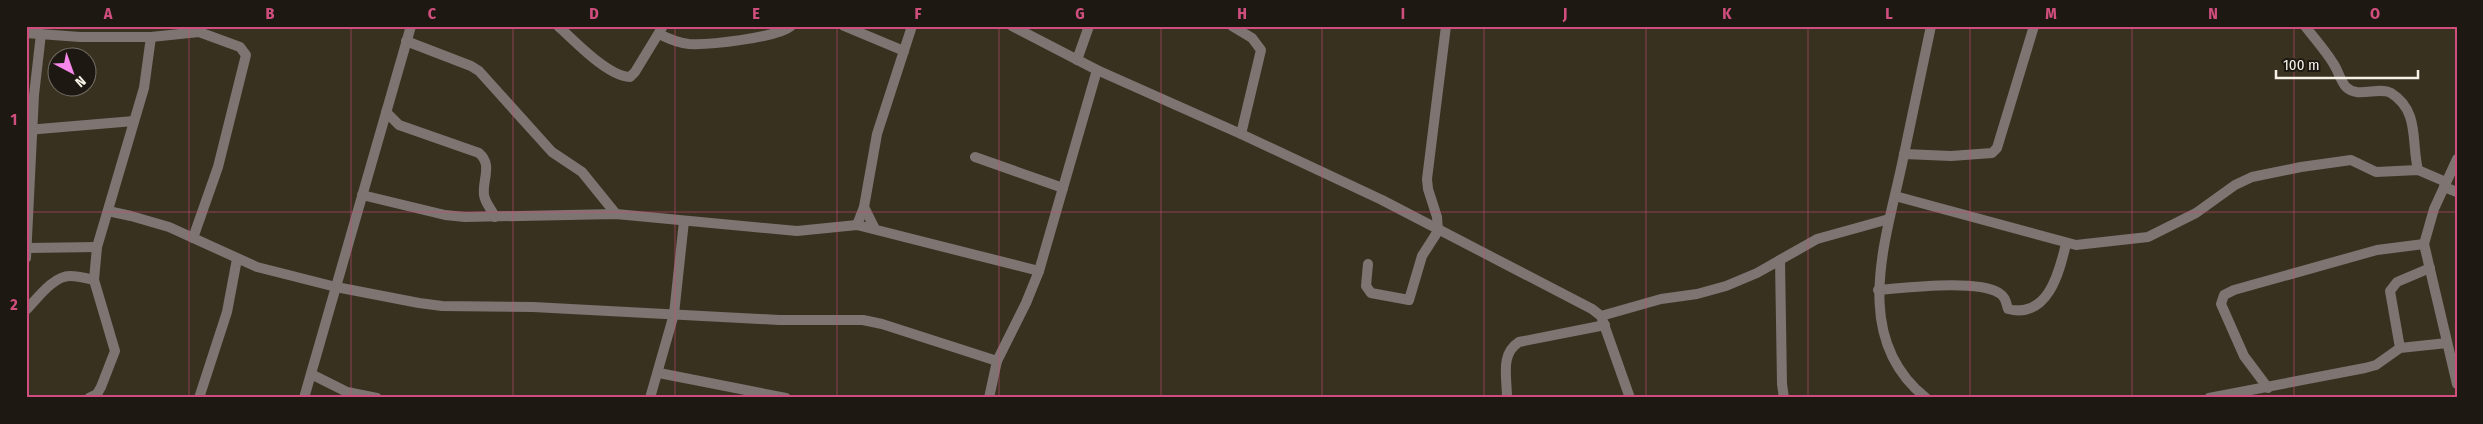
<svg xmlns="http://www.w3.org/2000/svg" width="2483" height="424" font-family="'Fira Sans Condensed',sans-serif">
  <rect width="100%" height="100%" fill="#393120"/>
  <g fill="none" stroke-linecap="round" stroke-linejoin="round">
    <g stroke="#7e7472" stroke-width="10">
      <path d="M 558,26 C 575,41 607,76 630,77 L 635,72 L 663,26"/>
      <polyline points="844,26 904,51"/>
      <polyline points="1012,26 1097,70 1241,134 1382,200 1592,309 1601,316 1630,398"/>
      <polyline points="1232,26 1252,38 1261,50 1241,134"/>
      <path d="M 2305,26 C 2314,38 2325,50 2333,63 C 2338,70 2340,80 2346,87 C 2358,99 2378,86 2391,93 C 2420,111 2411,142 2418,170"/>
      <polyline points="26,33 80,37 151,37 199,32 240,47 246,55 218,167 193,238"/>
      <path d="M 659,34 C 669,39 678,43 689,44 C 709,45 776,38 791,26"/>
      <polyline points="406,41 471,66 479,71 552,152 582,172 616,214"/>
      <polyline points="1077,60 1089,26"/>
      <path d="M 386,112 L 399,125 L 479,153 C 493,165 482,180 484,195 C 485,203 492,210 495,217"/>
      <polyline points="27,130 134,121"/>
      <polyline points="1904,154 1951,156 1992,153 1997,148 2034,26"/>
      <polyline points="975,157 1063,188"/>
      <polyline points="2457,159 2434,209 2424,244 2457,384"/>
      <polyline points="2444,187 2457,192"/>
      <polyline points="362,195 445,215 465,217 616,214 797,231 857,225 1039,271"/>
      <polyline points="1895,196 2076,245 2148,237 2196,213 2235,185 2252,177 2301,167 2351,160 2376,172 2418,170 2446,182"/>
      <polyline points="864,207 875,229"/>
      <polyline points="108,211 131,216 169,227 257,267 336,287 419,303 442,306 533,307 779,320 863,320 882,324 997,361"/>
      <polyline points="857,225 864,207 877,134 912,26"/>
      <polyline points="28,248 97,247"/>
      <polyline points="26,258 34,95 41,34"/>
      <polyline points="1780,260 1782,384 1784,398"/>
      <polyline points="1368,264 1366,286 1371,293 1409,300 1422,256 1438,231 1437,217 1428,189 1427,179 1446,26"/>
      <path d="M 1878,290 C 1905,288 1977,279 1999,293 C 2006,297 2006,303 2008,309 C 2048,319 2059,273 2066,244"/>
      <path d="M 26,310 C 37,299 53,276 70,276 C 78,276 86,278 94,280"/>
      <polyline points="1601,316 1661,299 1697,294 1726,286 1757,273 1817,239 1889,219"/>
      <polyline points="2400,348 2390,291 2397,282 2430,268"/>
      <polyline points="659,373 786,398"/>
      <polyline points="311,374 347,392 377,398"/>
      <polyline points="2268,388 2244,356 2221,304 2224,295 2234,290 2377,250 2424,244"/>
      <polyline points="89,398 97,394 101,387 115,351 94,280 97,247 144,88 151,37"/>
      <polyline points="199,398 227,312 237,259"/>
      <polyline points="304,398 411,26"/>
      <polyline points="650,398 674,314 684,221"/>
      <polyline points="989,398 997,361 1026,303 1039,271 1097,70"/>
      <path d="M 1507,398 C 1507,377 1500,354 1519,342 L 1605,325"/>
      <path d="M 1926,398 C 1851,338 1885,243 1902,164 C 1912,118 1921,72 1931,26"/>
      <polyline points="2209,398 2365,368 2376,365 2400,348 2447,343"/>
    </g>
  </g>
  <path fill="none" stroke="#cf4e7e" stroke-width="1" stroke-opacity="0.55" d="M 189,26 L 189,398M 351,26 L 351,398M 513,26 L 513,398M 675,26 L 675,398M 837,26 L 837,398M 999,26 L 999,398M 1161,26 L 1161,398M 1322,26 L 1322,398M 1484,26 L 1484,398M 1646,26 L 1646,398M 1808,26 L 1808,398M 1970,26 L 1970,398M 2132,26 L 2132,398M 2294,26 L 2294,398M 26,212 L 2457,212"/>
  <rect width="2483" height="424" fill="none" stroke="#1d1912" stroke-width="55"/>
  <g transform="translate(72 72) rotate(139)"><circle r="24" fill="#1d1912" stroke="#746f67"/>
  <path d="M0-4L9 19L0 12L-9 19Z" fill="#f788eb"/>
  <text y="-8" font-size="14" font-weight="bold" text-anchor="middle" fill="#f6f1e6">N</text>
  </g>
  <path d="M2276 70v8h142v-8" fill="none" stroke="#f6f1e6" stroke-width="2.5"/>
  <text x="2283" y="70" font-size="15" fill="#f6f1e6" stroke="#1d1912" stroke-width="4" paint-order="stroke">100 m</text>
  <rect x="28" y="28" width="2428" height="368" fill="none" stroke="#cf4e7e" stroke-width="2"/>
  <g font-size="16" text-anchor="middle" font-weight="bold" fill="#cf4e7e">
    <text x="108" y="19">A</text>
    <text x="270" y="19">B</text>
    <text x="432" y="19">C</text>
    <text x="594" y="19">D</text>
    <text x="756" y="19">E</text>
    <text x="918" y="19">F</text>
    <text x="1080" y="19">G</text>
    <text x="1242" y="19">H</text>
    <text x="1403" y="19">I</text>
    <text x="1565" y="19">J</text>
    <text x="1727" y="19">K</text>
    <text x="1889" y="19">L</text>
    <text x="2051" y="19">M</text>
    <text x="2213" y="19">N</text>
    <text x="2375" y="19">O</text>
    <text x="14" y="125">1</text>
    <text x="14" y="310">2</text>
  </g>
</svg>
